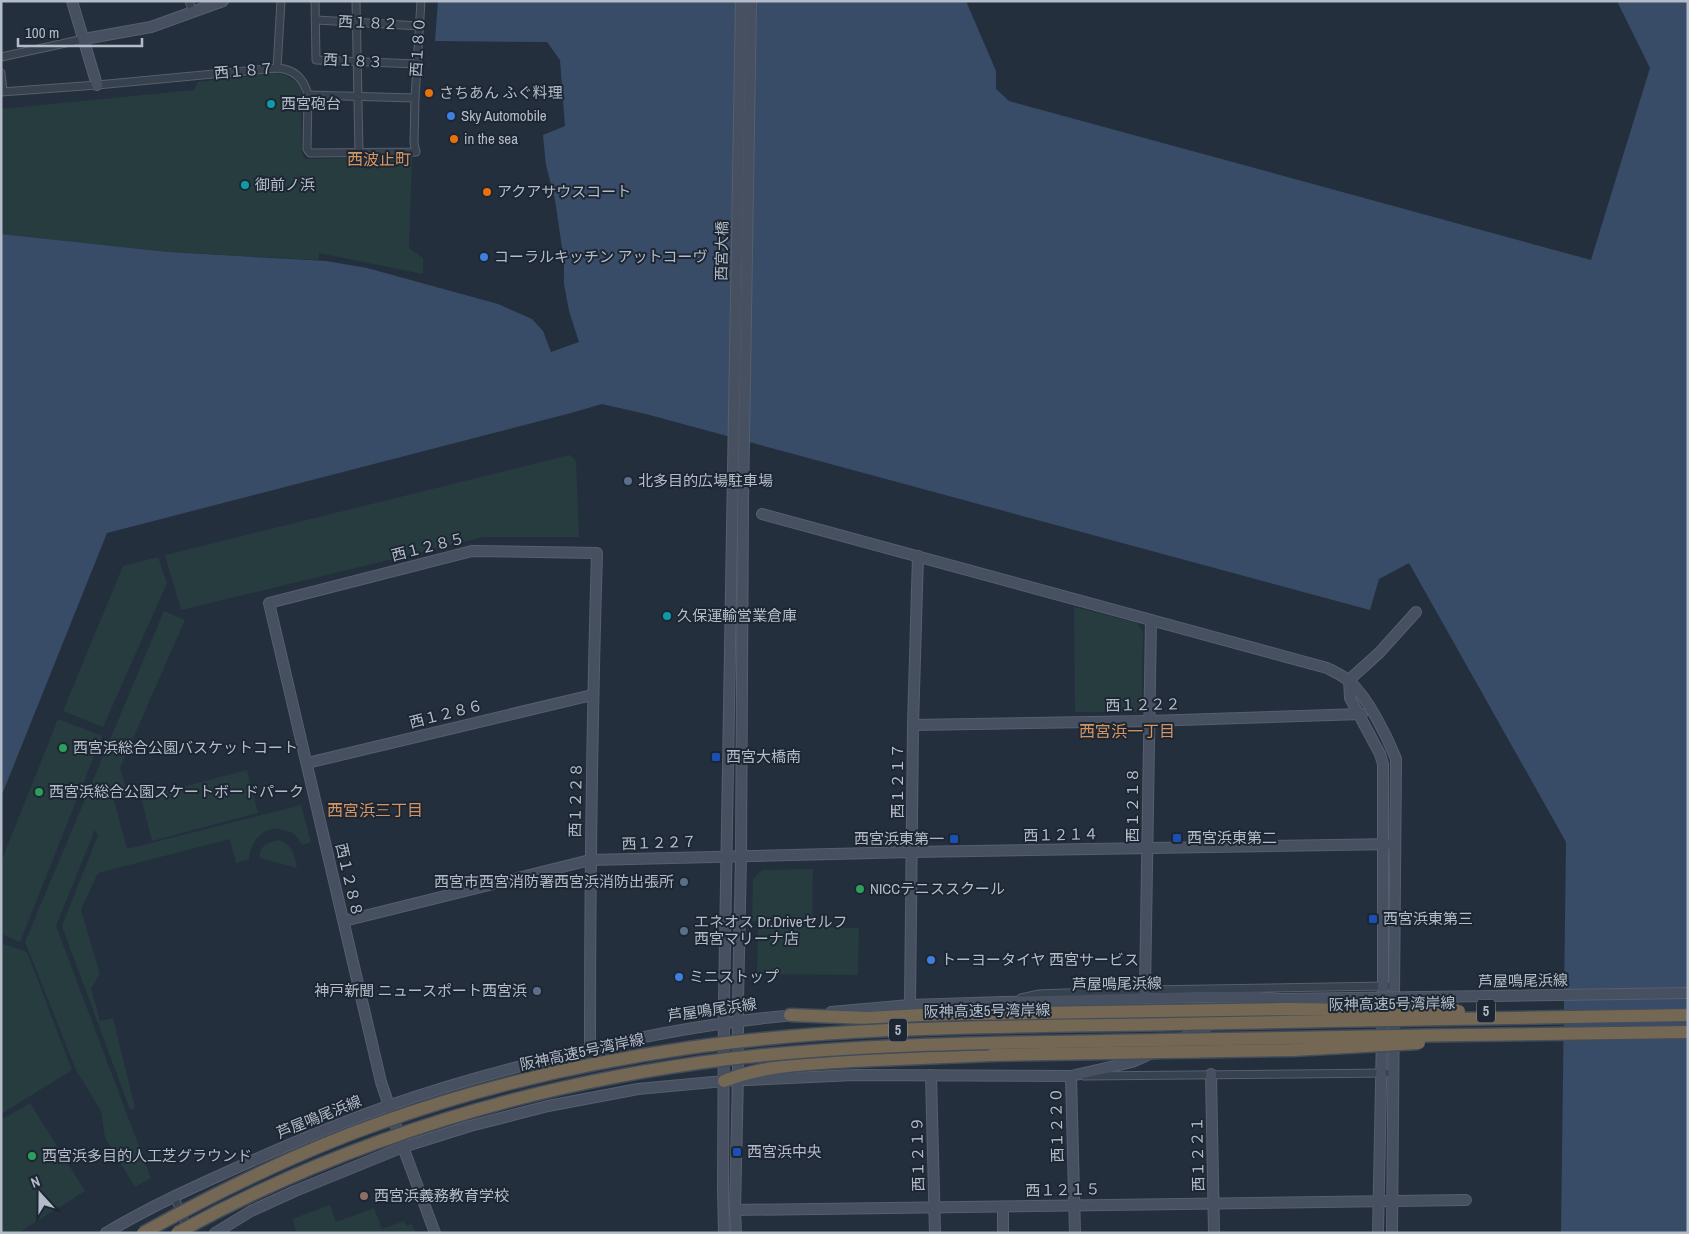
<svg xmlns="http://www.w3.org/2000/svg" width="1689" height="1234" font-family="'Archivo Narrow','Noto Sans JP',sans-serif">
  <rect width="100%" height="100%" fill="#242f3e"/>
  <g fill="#263c3f">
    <path d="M 275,73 C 288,75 294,78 301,89 L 302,154 L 305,159 L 412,157 L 409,248 L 423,258 L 423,274 L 319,253 L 319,260 L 168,252 L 1,234 L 1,109 L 194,90 L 198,82 Z"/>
    <polygon points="570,455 576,461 579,537 484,537 181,610 165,555"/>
    <polygon points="158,557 167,583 103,727 63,711 123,566"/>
    <polygon points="1074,607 1137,623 1143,632 1142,704 1135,712 1075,712"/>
    <path d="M 164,611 L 185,620 L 120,768 L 128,796 L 114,800 L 127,849 L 301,805 L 311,842 L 302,845 C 300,842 297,837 295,835 C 292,832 287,831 283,830 C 264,824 250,842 249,859 L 236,863 L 230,839 L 98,873 L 81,910 L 100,974 L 91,988 L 100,1021 L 113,1018 L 135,1108 L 130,1110 L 62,926 L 98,835 L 95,830 L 56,926 L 151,1178 L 135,1187 L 105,1138 L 101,1111 L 76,1070 L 25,942 Z"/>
    <polygon points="58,719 102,736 20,942 1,934 1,862"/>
    <polygon points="247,770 258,813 152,841 141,798"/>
    <path d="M 279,840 C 293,845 294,855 297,868 L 260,858 C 259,846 268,842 279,840 Z"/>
    <polygon points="813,869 812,922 752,921 753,879 762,870"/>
    <polygon points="758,926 859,928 858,975 757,974"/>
    <polygon points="1,943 27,952 72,1070 1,1114"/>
    <polygon points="30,1103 85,1191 18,1233 1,1233 1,1120"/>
    <polygon points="330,1205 336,1222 374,1208 382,1229 404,1221 406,1226 412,1224 416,1233 297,1233 292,1219"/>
  </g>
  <polygon fill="#394c67" points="438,1 966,1 996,71 996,89 1009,101 1591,260 1650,68 1617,1 1688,1 1688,1233 1561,1233 1566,842 1409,563 1379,579 1370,610 646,414 602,404 571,413 107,533 1,797 1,234 168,252 326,261 367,268 498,304 532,319 543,331 551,352 579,342 569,311 564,284 564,261 555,200 546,165 543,135 565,126 560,60 547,42 435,41"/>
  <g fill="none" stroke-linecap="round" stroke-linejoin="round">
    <defs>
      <g id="street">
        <polyline points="189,1 193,12"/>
        <polyline points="315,1 316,60 418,64"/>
        <polyline points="356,1 359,153"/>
        <polyline points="316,20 420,26"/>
        <polyline points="1,57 84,39"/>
        <polyline points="277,68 281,1"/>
        <polyline points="1,73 3,91"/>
        <path d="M 1,92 L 97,85 L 277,68 C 294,69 304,79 308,95 L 307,149 L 310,153 L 416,152 L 414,143 L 415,98 L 421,1"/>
        <polyline points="308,95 415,98"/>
        <polyline points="1021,998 1039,994 1145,990 1387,986"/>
        <polyline points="1084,1076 1386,1073"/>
        <polyline points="174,1196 188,1230"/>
      </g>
      <g id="secondary">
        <polyline points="72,1 97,85"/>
        <polyline points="84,39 151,27 223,1"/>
        <path d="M 762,514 L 1327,668 C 1335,672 1344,676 1350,682 C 1368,698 1387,736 1396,759 L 1392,1233"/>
        <polyline points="1349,680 1350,698 1380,754 1383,764 1383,986 1378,1233"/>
        <polyline points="1349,680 1379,653 1416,612"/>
        <polyline points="913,725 1149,721 1362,714"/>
        <polyline points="307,763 592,695"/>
        <polyline points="344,921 590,860 912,852 1395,844"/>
        <polyline points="1145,990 1151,620"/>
        <polyline points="910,1005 913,725 918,556"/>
        <polyline points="831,1012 910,1005 1003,1002 1204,997 1257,997 1280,999"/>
        <polyline points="1181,1039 1240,1010"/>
        <polyline points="1211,1074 1214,1233"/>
        <polyline points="931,1075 935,1233"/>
        <polyline points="1071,1076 1075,1233"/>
        <polyline points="1003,1207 1003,1233"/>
        <polyline points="735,1210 1466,1200"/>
        <path d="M 106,1233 C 151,1206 198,1185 245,1164 C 292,1143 340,1123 388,1106 C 436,1089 485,1075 533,1063 C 620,1040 707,1022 797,1015"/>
        <polyline points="215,1233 251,1211 295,1191 403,1147 470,1126 548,1106 638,1089 724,1081 855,1075 1071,1076 1132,1062 1152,1053"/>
        <path d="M 435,1233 L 403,1147 L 381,1082 L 269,603 L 472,551 L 597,553 C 592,718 590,883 590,1047"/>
        <polyline points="724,1233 723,1189 724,1003 741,1"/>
        <polyline points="736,1233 735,1210 738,1075 738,1001 741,856 743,502 751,1"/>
      </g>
      <g id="highway">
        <polyline points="790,1015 867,1018 922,1015 967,1014"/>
        <path d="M 724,1081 C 764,1065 808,1064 851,1061 C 898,1059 945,1057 992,1055"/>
      </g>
    </defs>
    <use href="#street" stroke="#565f6c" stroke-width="9"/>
    <use href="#secondary" stroke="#565f6c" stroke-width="12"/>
    <use href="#highway" stroke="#434c59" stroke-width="15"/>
    <use href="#street" stroke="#38414e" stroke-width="7"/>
    <use href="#secondary" stroke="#465061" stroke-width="10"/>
    <use href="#highway" stroke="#746855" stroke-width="12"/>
    <defs>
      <polyline id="secondary-bridge" points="1280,999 1688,993"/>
      <g id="highway-bridge">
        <polyline points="967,1014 1288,1009 1459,1011"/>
        <polyline points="992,1055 1292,1050 1419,1043"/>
        <path d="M 143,1233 C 219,1191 298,1152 380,1123 C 480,1087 584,1063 688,1048 C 848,1025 1011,1027 1172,1024 C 1344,1021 1516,1017 1688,1015"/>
        <path d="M 177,1233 C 348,1139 535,1083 728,1059 C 871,1042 1017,1043 1161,1040 C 1337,1037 1512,1034 1688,1032"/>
      </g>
    </defs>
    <use href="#secondary-bridge" stroke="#565f6c" stroke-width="12" stroke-linecap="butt"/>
    <use href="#highway-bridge" stroke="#434c59" stroke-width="15" stroke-linecap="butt"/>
    <use href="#secondary-bridge" stroke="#465061" stroke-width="10"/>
    <use href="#highway-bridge" stroke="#746855" stroke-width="12"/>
  </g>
  <g fill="#e8710a" stroke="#1d2633" stroke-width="2">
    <circle cx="429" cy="93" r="5"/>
    <circle cx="454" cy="139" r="5"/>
    <circle cx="487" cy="192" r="5"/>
  </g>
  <g fill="#0f9aa8" stroke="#1d2633" stroke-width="2">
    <circle cx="271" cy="104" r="5"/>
    <circle cx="245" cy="185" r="5"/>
    <circle cx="667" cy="616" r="5"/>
  </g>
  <g fill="#3f7fe0" stroke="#1d2633" stroke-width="2">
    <circle cx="451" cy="116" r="5"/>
    <circle cx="484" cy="257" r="5"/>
    <circle cx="931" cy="960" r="5"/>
    <circle cx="679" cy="977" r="5"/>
  </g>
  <g fill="#5c6f8a" stroke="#1d2633" stroke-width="2">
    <circle cx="628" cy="481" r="5"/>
    <circle cx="684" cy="882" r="5"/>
    <circle cx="684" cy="931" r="5"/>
    <circle cx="537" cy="991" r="5"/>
  </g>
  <g fill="#2e9e5b" stroke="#1d2633" stroke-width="2">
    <circle cx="63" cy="748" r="5"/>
    <circle cx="39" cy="792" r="5"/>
    <circle cx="860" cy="889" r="5"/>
    <circle cx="32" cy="1156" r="5"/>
  </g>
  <g fill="#1a4fb4" stroke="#1d2633" stroke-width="2">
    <rect x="711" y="752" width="10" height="10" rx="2.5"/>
    <rect x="1172" y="833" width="10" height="10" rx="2.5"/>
    <rect x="949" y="834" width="10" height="10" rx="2.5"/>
    <rect x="1368" y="914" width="10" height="10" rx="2.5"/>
    <rect x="732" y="1147" width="10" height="10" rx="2.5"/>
  </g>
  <circle fill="#8d6e63" stroke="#1d2633" stroke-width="2" cx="364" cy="1196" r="5"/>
  <g text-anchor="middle" stroke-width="4" stroke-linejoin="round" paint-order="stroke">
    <g fill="#1d2633" stroke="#878f9c" stroke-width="1">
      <rect x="1477" y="999.5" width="18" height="23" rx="4"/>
      <rect x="889" y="1018.5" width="18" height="23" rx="4"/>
    </g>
    <g font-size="14" font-weight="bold" fill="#b4bcc9">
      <text x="1486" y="1016">5</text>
      <text x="898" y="1035">5</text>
    </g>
    <g font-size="15" fill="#b4bcc9" stroke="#1d2633">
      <text transform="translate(368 23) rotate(3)" y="5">西１８２</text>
      <text transform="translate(418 47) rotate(-86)" y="5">西１８０</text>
      <text transform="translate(353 61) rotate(3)" y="5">西１８３</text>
      <text transform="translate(244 71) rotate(-5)" y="5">西１８７</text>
      <text transform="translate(722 251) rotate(-89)" y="5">西宮大橋</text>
      <text transform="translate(428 547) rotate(-14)" y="5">西１２８５</text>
      <text transform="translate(1143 705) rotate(-1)" y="5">西１２２２</text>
      <text transform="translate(446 714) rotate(-14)" y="5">西１２８６</text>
      <text transform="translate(898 781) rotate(-90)" y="5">西１２１７</text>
      <text transform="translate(576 800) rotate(-89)" y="5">西１２２８</text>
      <text transform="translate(1133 805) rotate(-90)" y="5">西１２１８</text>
      <text transform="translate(1061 835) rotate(-1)" y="5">西１２１４</text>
      <text transform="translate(659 843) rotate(-2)" y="5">西１２２７</text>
      <text transform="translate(349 880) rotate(77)" y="5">西１２８８</text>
      <text transform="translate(1523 981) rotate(-1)" y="5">芦屋鳴尾浜線</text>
      <text transform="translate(1117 984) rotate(-1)" y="5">芦屋鳴尾浜線</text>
      <text transform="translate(1392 1004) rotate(-1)" y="5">阪神高速5号湾岸線</text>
      <text transform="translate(712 1010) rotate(-8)" y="5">芦屋鳴尾浜線</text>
      <text transform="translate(987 1011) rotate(-1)" y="5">阪神高速5号湾岸線</text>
      <text transform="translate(582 1052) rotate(-12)" y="5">阪神高速5号湾岸線</text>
      <text transform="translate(319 1117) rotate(-22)" y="5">芦屋鳴尾浜線</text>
      <text transform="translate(1057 1125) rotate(-91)" y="5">西１２２０</text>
      <text transform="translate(918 1154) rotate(-91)" y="5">西１２１９</text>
      <text transform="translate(1198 1154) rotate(-91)" y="5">西１２２１</text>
      <text transform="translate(1063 1190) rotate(-1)" y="5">西１２１５</text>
    </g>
    <g font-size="15" fill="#b4bcc9" stroke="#1d2633" text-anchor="start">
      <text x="439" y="98">さちあん ふぐ料理</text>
      <text x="281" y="109">西宮砲台</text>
      <text x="461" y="121">Sky Automobile</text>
      <text x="464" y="144">in the sea</text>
      <text x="255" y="190">御前ノ浜</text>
      <text x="497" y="197">アクアサウスコート</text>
      <text x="494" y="262">コーラルキッチン アットコーヴ</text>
      <text x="638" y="486">北多目的広場駐車場</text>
      <text x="677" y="621">久保運輸営業倉庫</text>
      <text x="73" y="753">西宮浜総合公園バスケットコート</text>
      <text x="726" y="762">西宮大橋南</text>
      <text x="49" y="797">西宮浜総合公園スケートボードパーク</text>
      <text x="1187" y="843">西宮浜東第二</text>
      <text x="944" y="844" text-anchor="end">西宮浜東第一</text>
      <text x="674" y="887" text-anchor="end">西宮市西宮消防署西宮浜消防出張所</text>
      <text x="870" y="894">NICCテニススクール</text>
      <text x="1383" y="924">西宮浜東第三</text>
      <text x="694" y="927">エネオス Dr.Driveセルフ<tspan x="694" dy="17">西宮マリーナ店</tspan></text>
      <text x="941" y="965">トーヨータイヤ 西宮サービス</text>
      <text x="689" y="982">ミニストップ</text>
      <text x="527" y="996" text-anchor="end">神戸新聞 ニュースポート西宮浜</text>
      <text x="747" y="1157">西宮浜中央</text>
      <text x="42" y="1161">西宮浜多目的人工芝グラウンド</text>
      <text x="374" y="1201">西宮浜義務教育学校</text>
    </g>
    <g font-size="16" fill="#d59563" stroke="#1d2633">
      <text x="379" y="165">西波止町</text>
      <text x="1127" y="737">西宮浜一丁目</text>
      <text x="375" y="816">西宮浜三丁目</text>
    </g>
  </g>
  <rect width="1689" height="1234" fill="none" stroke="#b4bcc9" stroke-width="5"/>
  <g transform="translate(40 1194) rotate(339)" stroke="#1d2633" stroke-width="4" paint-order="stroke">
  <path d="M0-4L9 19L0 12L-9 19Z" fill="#b4bcc9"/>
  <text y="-8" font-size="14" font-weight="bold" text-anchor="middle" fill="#b4bcc9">N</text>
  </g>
  <path d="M18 38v8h124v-8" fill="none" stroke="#b4bcc9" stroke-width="2.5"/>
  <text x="25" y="38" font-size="15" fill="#b4bcc9" stroke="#1d2633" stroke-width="4" paint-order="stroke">100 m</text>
</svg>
